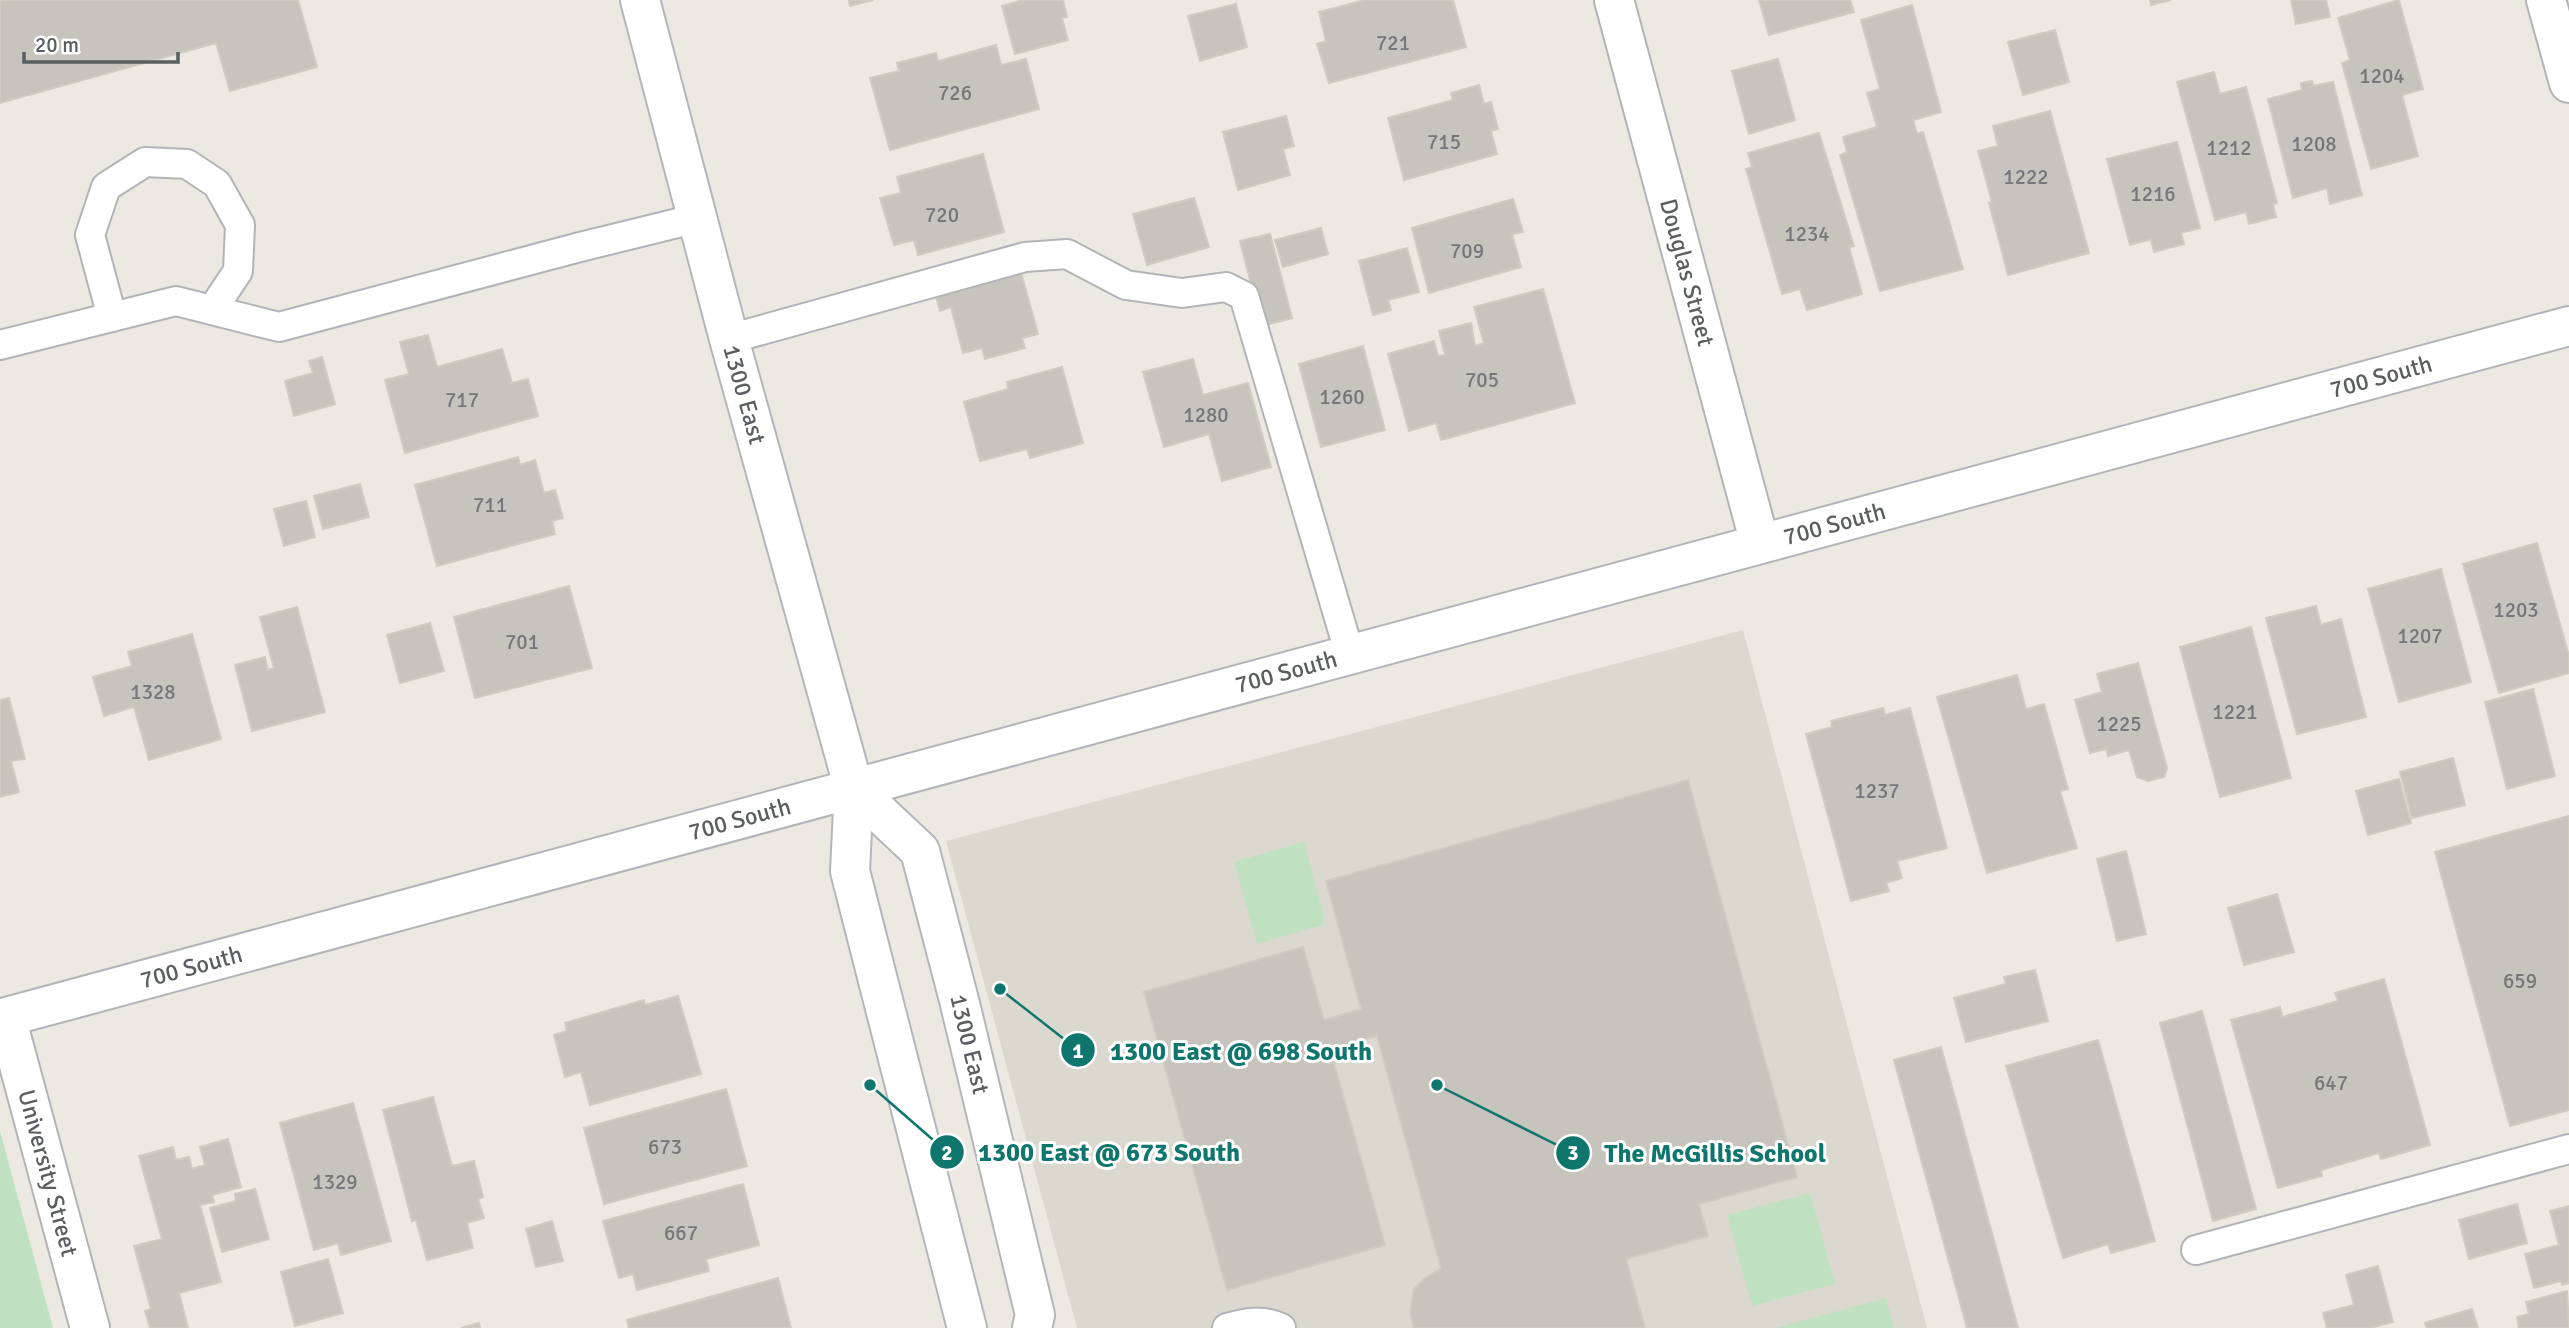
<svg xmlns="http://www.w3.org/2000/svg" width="2569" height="1328" font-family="Signika,sans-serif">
  <rect width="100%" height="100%" fill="#ece9e2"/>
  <polygon fill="#dbd8d0" points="1743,630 1927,1328 1077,1328 946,841"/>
  <g fill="#c0e1c0">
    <polygon points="1304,842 1324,916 1322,925 1257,944 1234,862"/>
    <polygon points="0,1131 53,1328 0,1328"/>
    <polygon points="1810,1193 1835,1284 1752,1306 1727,1215"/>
    <polygon points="1886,1298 1894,1328 1775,1328"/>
  </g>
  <g fill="#c7c4be" stroke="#d0cbc1" stroke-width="2">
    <polygon points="0,0 298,0 317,67 230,91 216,43 0,103"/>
    <polygon points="849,0 873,0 850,6"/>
    <polygon points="1023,0 1063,0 1067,17 1062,18 1068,40 1015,54 1002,6"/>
    <polygon points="1365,0 1453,0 1466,47 1329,83 1317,44 1326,41 1319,12"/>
    <polygon points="1759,0 1850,0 1854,12 1769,35"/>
    <polygon points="2150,0 2171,0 2151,5"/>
    <polygon points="2291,0 2326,0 2330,17 2296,24"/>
    <polygon points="2399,0 2423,89 2402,95 2418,156 2371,169 2342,63 2350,60 2338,18"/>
    <polygon points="1236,4 1247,47 1200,61 1188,16"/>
    <polygon points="1912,5 1941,112 1913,120 1917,134 1923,132 1963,269 1880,291 1840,155 1847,152 1843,137 1877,127 1867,93 1880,89 1861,20"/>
    <polygon points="2055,30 2069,82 2023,95 2008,42"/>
    <polygon points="996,45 1001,65 1026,59 1039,109 890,150 870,78 899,71 897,63 936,53 938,61"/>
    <polygon points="1778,59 1795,120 1749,134 1732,71"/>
    <polygon points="2214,72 2220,94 2246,87 2277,203 2273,204 2276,217 2249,224 2246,212 2215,220 2177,82"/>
    <polygon points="2312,81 2313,86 2333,82 2362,195 2330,204 2327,188 2293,198 2268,99 2302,90 2301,83"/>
    <polygon points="1479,85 1484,104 1491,102 1498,129 1491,131 1497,154 1404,180 1388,118 1453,100 1451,93"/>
    <polygon points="2050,111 2089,253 2008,275 1989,203 1992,202 1978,151 1998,146 1993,126"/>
    <polygon points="1286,116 1294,146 1283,149 1290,175 1238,190 1223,132"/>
    <polygon points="1819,133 1854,246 1849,247 1862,294 1807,310 1800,289 1782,294 1746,169 1752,167 1748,153"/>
    <polygon points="2177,142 2200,228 2181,233 2184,244 2154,252 2151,239 2130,245 2107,159"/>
    <polygon points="983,154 1004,232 918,255 914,240 894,245 880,198 901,193 897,177"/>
    <polygon points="1194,198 1209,247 1147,265 1133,214"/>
    <polygon points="1513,199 1523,232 1512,234 1521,267 1429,293 1412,228"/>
    <polygon points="1321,228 1328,254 1283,267 1275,240"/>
    <polygon points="1270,234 1292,318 1262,326 1240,241"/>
    <polygon points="1407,248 1419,292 1388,300 1391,310 1373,315 1359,261"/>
    <polygon points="1020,269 1038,334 1022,338 1025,348 985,359 982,348 963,353 951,307 940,311 935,293"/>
    <polygon points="1543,289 1575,403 1441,440 1436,423 1409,431 1388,354 1434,341 1438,356 1445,355 1439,331 1471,323 1475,346 1484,343 1474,307"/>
    <polygon points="428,335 437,367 502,349 512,383 528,379 538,416 405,453 385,380 409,374 400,342"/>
    <polygon points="1363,346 1385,430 1321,447 1299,364"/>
    <polygon points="322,357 335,404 294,416 285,381 313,373 309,361"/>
    <polygon points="1193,359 1203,395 1248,383 1271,467 1222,481 1209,434 1164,447 1143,372"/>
    <polygon points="1062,367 1083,443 1030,458 1027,449 980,461 964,402 1008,389 1007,382"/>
    <polygon points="518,457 520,465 535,460 544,493 555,490 563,518 552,521 555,534 437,566 415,485"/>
    <polygon points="360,484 369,517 323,529 314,496"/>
    <polygon points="306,501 315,537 284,546 274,509"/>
    <polygon points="2537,543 2569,656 2569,673 2499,693 2463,564"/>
    <polygon points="2441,569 2471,682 2399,702 2368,589"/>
    <polygon points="569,586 592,668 475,698 454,617"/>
    <polygon points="2316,606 2321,625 2341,619 2366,717 2297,734 2266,618"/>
    <polygon points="297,607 325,712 252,731 235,665 265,657 268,670 274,668 260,617"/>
    <polygon points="430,623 444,671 400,683 387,635"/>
    <polygon points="2251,627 2291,778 2220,797 2180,647"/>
    <polygon points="192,634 221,739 149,760 134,707 104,716 93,677 132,666 128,652"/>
    <polygon points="2138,663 2167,768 2164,777 2148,781 2137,777 2129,750 2108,756 2106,749 2090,753 2075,700 2102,692 2097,674"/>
    <polygon points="2017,675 2026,709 2044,704 2068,789 2060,791 2077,848 1987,873 1937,697"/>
    <polygon points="2533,689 2555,776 2507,789 2485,702"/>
    <polygon points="9,698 25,759 11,761 19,792 0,797 0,700"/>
    <polygon points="1883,708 1885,715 1910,708 1947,848 1897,861 1902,878 1886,883 1889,891 1851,901 1806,734 1832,727 1831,721"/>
    <polygon points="2453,758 2465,805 2412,818 2400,772"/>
    <polygon points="2399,779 2411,823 2368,835 2356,791"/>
    <polygon points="1688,780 1797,1177 1699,1204 1708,1236 1626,1259 1645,1328 1414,1328 1410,1313 1414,1289 1424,1279 1441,1268 1377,1036 1330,1049 1385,1245 1227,1290 1144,992 1303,947 1324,1020 1361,1009 1326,881"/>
    <polygon points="2569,816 2569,1110 2510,1126 2435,852"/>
    <polygon points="2126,851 2146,934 2117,941 2097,859"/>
    <polygon points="2277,894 2294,952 2244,965 2228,908"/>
    <polygon points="2035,970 2048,1021 1966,1042 1954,998 2006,984 2004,977"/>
    <polygon points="2384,979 2430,1145 2381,1159 2379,1153 2321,1170 2322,1176 2278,1188 2231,1020 2280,1007 2282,1017 2338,1001 2335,993"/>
    <polygon points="678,996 701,1074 590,1105 581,1072 565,1077 554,1035 567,1031 565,1023 644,1000 645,1005"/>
    <polygon points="2202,1011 2256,1209 2213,1221 2160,1023"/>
    <polygon points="2098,1040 2155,1241 2111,1253 2108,1244 2063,1258 2006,1066"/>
    <polygon points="1941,1047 2018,1328 1967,1328 1894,1060"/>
    <polygon points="726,1089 747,1166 604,1204 584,1128"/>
    <polygon points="433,1097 452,1166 474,1161 483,1197 478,1199 484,1218 467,1223 473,1248 427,1260 416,1220 412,1221 383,1110"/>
    <polygon points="353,1103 391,1241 341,1255 338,1243 314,1250 280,1123"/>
    <polygon points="228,1139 241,1187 212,1195 214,1202 200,1205 221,1282 179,1293 188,1328 150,1328 145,1311 151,1309 134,1246 162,1239 139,1156 173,1147 176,1160 189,1157 192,1169 205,1165 200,1147"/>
    <polygon points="743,1184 759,1245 706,1259 709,1271 637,1290 633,1274 619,1278 603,1221"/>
    <polygon points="255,1189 269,1239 222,1252 210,1208 236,1201 235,1194"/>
    <polygon points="2517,1204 2527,1243 2469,1259 2459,1220"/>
    <polygon points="2569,1206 2569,1283 2562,1285 2561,1281 2534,1288 2525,1254 2559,1245 2550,1211"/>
    <polygon points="552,1221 563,1261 536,1267 526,1229"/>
    <polygon points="328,1259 343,1313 295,1326 281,1272"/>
    <polygon points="2378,1266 2393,1322 2370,1328 2327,1328 2323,1313 2354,1305 2346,1275"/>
    <polygon points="778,1278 791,1328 629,1328 627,1320"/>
    <polygon points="2567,1291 2569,1328 2519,1328 2517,1317 2529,1314 2526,1302"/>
    <polygon points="2472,1309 2478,1328 2427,1328 2425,1323"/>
    <polygon points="479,1323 480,1328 461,1328"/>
  </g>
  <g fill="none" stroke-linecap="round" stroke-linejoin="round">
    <defs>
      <g id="lane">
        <polyline points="112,317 90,235 106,187 145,162 187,164 217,184 240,225 238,271 212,310"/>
        <polyline points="729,339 1025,257 1067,254 1126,285 1182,293 1226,287 1244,296 1350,655"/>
        <polyline points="0,345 176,301 279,327 580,247 698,218"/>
        <polyline points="2196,1250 2569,1149"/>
        <path d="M 1227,1328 C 1245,1323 1263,1319 1281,1328"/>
      </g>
      <g id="street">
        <path id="s1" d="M 1614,0 L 1760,544"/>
        <polyline points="2546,0 2569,83"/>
        <path id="s2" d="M 90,1328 L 6,1017 L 2569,326"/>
      </g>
      <g id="secondary">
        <path id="s3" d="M 640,0 L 729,339 L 854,789 L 850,871 L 967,1328"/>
        <path id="s4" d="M 854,789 L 920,851 L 959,1000 L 1035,1315 L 1032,1328"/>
      </g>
    </defs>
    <use href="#lane" stroke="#b2b4b8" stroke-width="32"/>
    <use href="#street" stroke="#b2b4b8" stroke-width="42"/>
    <use href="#secondary" stroke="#b3b6bb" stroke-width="42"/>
    <use href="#lane" stroke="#fff" stroke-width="28"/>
    <use href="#street" stroke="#fff" stroke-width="38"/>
    <use href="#secondary" stroke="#fff" stroke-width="38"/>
  </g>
  <g text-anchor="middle" stroke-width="6" stroke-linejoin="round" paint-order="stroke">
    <g font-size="21" fill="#757778">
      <text x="1393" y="50">721</text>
      <text x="2382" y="83">1204</text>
      <text x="955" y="100">726</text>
      <text x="1444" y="149">715</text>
      <text x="2314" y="151">1208</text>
      <text x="2229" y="155">1212</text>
      <text x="2026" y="184">1222</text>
      <text x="2153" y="201">1216</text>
      <text x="942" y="222">720</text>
      <text x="1807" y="241">1234</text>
      <text x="1467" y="258">709</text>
      <text x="1482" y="387">705</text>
      <text x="1342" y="404">1260</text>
      <text x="462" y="407">717</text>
      <text x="1206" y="422">1280</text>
      <text x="490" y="512">711</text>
      <text x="2516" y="617">1203</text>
      <text x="2420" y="643">1207</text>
      <text x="522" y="649">701</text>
      <text x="153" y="699">1328</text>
      <text x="2235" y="719">1221</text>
      <text x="2119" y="731">1225</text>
      <text x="1877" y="798">1237</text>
      <text x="2520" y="988">659</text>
      <text x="2331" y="1090">647</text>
      <text x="665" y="1154">673</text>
      <text x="335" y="1189">1329</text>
      <text x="681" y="1240">667</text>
    </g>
    <g font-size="24" fill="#5a5d61" stroke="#fff">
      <text dy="8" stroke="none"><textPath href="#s1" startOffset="282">Douglas Street</textPath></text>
      <text dy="8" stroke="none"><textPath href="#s2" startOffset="2782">700 South</textPath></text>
      <text dy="8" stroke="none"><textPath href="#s3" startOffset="408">1300 East</textPath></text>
      <text dy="8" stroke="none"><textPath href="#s2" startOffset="2216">700 South</textPath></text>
      <text dy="8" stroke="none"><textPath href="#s2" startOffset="1648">700 South</textPath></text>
      <text dy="8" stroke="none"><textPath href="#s2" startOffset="1082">700 South</textPath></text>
      <text dy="8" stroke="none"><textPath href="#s2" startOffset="514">700 South</textPath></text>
      <text dy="8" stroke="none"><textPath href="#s4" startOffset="290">1300 East</textPath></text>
      <text transform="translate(48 1173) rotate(75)" y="8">University Street</text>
    </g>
  </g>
  <path fill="none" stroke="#0f766e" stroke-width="2.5" d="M1000 989L1078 1050M870 1085L947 1152M1437 1085L1573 1153"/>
  <g fill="#0f766e" stroke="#fff" stroke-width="2.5">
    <circle cx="1000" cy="989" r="7"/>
    <circle cx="870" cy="1085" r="7"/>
    <circle cx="1437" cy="1085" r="7"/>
    <circle cx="1078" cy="1050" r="18"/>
    <circle cx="947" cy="1152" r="18"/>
    <circle cx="1573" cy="1153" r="18"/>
  </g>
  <g font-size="21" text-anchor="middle" font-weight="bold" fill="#fff">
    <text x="1078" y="1058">1</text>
    <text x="947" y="1160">2</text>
    <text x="1573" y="1160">3</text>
  </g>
  <g font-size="26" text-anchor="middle" font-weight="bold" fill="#0f766e" stroke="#fff" stroke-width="6" stroke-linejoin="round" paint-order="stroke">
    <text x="1241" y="1060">1300 East @ 698 South</text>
    <text x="1109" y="1161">1300 East @ 673 South</text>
    <text x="1715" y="1162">The McGillis School</text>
  </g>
  <path d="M24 52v10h154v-10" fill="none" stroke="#5a5d61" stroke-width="3.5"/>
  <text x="35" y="52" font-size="21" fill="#5a5d61" stroke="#ffffff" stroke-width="5" paint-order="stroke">20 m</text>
</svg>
